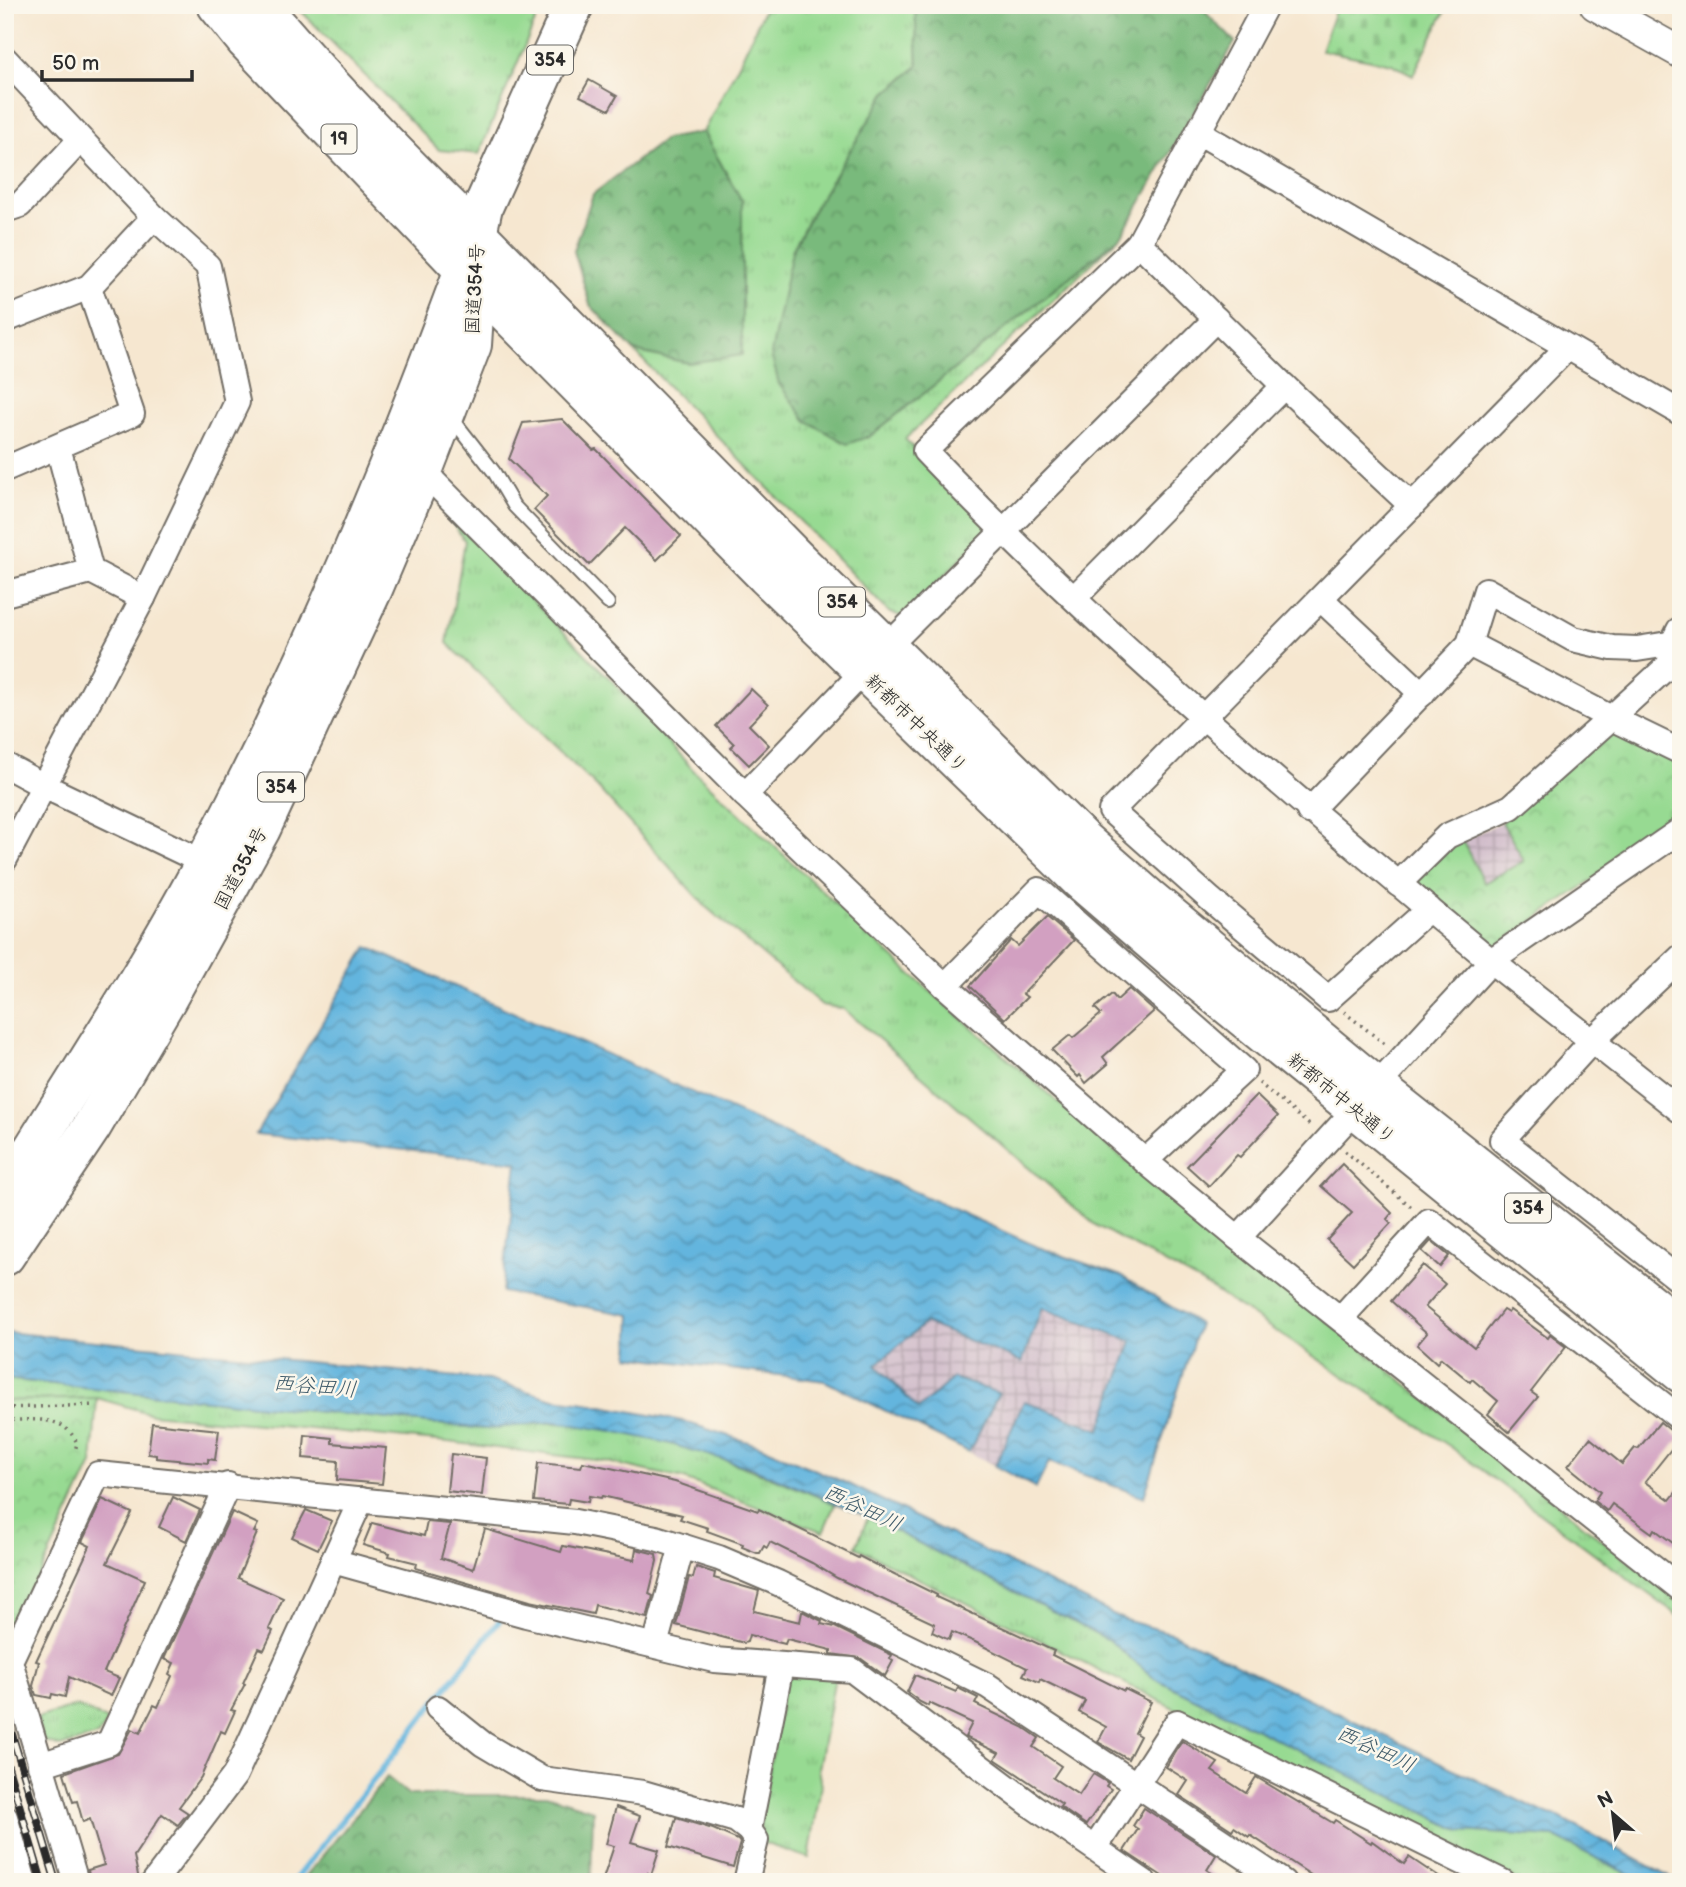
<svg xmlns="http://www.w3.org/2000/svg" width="1686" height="1887" font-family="'Balsamiq Sans','Klee One',sans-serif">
  <defs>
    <pattern id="industrial-grid" width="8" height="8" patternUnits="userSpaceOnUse" patternTransform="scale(1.75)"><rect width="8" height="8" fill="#d1bdcb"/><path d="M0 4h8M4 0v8" fill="none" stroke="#aa9aa5"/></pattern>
    <pattern id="grass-tufts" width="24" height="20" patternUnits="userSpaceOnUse" patternTransform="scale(1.75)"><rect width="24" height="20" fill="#97da92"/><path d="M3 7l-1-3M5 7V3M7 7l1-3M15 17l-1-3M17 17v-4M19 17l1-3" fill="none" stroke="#82bb7e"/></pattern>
    <pattern id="forest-crowns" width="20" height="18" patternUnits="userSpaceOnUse" patternTransform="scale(1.75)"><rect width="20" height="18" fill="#79ba7c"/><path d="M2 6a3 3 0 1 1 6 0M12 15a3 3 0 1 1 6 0" fill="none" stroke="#639766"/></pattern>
    <pattern id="cemetery-stones" width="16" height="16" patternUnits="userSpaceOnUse" patternTransform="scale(1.75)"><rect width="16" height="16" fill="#97da92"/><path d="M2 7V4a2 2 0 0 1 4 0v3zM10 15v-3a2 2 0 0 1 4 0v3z" fill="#82bb7e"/></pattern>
    <pattern id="park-crowns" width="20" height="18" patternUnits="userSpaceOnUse" patternTransform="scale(1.75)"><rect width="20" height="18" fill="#97da92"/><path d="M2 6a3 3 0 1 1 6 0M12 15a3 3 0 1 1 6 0" fill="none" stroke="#82bb7e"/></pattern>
    <pattern id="water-waves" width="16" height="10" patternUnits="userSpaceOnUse" patternTransform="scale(1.75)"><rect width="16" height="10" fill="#63b5de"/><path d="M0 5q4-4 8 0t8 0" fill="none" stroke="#5293b4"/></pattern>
  </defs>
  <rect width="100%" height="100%" fill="#fbf7ec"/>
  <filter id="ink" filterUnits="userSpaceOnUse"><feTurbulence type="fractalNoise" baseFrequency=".0143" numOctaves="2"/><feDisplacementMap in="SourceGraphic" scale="14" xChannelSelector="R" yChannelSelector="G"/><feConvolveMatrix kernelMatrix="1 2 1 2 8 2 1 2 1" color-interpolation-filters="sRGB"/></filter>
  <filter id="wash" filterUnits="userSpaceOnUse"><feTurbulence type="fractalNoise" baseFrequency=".00686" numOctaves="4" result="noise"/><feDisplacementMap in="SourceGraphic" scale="28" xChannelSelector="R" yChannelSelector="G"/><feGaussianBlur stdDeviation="1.57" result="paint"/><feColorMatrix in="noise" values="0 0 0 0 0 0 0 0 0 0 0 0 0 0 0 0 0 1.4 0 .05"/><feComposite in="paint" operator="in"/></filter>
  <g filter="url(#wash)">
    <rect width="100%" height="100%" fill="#f6e7d0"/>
    <g fill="url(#industrial-grid)">
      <polygon points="1502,822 1525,861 1484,884 1462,840"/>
      <polygon points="1042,1308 1133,1341 1100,1431 1024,1401 995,1466 969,1452 999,1394 918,1410 876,1365 926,1323 1022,1362"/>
    </g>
    <g fill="url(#grass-tufts)" stroke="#61825e" stroke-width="2">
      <polygon points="295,5 542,5 479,154 439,150"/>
      <polygon points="766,5 915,5 918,66 886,93 815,207 792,251 870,436 1121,236 905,439 988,522 987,531 905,617 890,613 634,351 689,363 742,201 703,132 741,60"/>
      <polygon points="442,508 612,681 696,773 912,975 1114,1151 1681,1603 1681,1618 1451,1447 1209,1287 1095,1225 844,1009 822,1005 706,907 597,787 447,643 465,541"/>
      <path d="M 5,1379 L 486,1429 C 508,1427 533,1421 556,1423 C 653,1429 747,1466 835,1504 L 823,1532 L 684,1479 L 603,1461 L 448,1442 L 152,1414 L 97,1398 L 5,1401 Z"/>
      <polygon points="868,1517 1109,1640 1154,1678 1461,1831 1554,1837 1645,1882 1522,1882 1456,1851 856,1547"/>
      <polygon points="785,1677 835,1677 818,1769 821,1785 809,1858 763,1843 760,1824"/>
      <polygon points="76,1706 108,1721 98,1736 60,1747 43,1741 37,1718"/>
    </g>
    <g fill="url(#forest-crowns)" stroke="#527254" stroke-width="2">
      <polygon points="915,5 1203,5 1207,14 1235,42 1121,236 870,436 847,444 807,421 779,384 771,354 792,251 815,207 886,93 918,66"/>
      <polygon points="703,132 742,201 742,355 689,363 634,351 590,305 574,251 593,194 665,139"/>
      <polygon points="387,1777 409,1795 546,1795 593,1810 591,1882 301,1882"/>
    </g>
    <polygon fill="url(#cemetery-stones)" stroke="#61825e" stroke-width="2" points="1337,5 1448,5 1413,75 1392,64 1321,50"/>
    <g fill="url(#park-crowns)" stroke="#61825e" stroke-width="2">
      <polygon points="1617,731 1681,762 1681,820 1496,946 1487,945 1416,887 1417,878 1455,843 1462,840 1484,883 1524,861 1502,822 1608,733"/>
      <polygon points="97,1398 92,1464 5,1648 5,1401"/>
    </g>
    <g fill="url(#water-waves)" stroke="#477084" stroke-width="2">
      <polygon points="367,947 1038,1247 1121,1276 1199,1324 1144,1497 1049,1462 1036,1488 995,1466 1024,1401 1100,1430 1132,1341 1042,1308 1022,1362 925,1323 876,1365 918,1409 953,1378 999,1393 969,1452 825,1381 629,1356 631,1315 502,1292 517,1162 256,1134"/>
      <polygon points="5,1332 488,1380 554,1399 586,1403 682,1421 760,1446 853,1486 1125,1620 1174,1634 1549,1815 1559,1817 1678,1882 1645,1882 1554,1837 1461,1831 1154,1678 1109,1640 868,1517 752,1468 667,1443 612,1431 554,1422 486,1429 5,1379"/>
    </g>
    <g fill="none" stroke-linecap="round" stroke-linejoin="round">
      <polyline stroke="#63b5de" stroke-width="6" points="293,1882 500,1620"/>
    </g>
    <g id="blocks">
      <g fill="#d2a0c1">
        <polygon points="589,80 617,96 609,110 580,96"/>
        <polygon points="562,419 593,450 596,449 681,536 657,560 625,528 589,565 534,510 547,496 509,459 523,423"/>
        <polygon points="751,689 768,705 749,725 769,745 749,765 731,747 734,744 716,726"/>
        <polygon points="1047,917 1074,940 1023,994 1027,997 1005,1019 970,986 1011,940 1018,946"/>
        <polygon points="1129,989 1154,1011 1103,1057 1108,1064 1086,1083 1080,1075 1078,1077 1052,1050 1070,1035 1073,1038 1101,1014 1095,1008 1112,994 1117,1000"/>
        <polygon points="1256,1095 1278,1116 1240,1157 1237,1155 1209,1186 1187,1166"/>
        <polygon points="1342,1164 1392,1213 1387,1219 1391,1223 1353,1264 1327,1240 1352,1213 1321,1186"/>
        <polygon points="1431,1241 1449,1256 1440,1267 1422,1251"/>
        <polygon points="1423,1265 1445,1284 1425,1307 1474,1347 1503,1310 1508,1313 1510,1310 1548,1338 1550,1335 1566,1347 1531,1392 1538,1397 1509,1432 1488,1414 1498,1401 1472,1379 1470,1382 1441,1358 1437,1363 1417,1345 1427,1333 1391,1301"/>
        <polygon points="1660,1422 1680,1438 1645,1482 1670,1500 1681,1486 1681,1549 1654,1529 1652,1533 1612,1504 1607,1511 1594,1501 1600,1492 1568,1466 1590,1438 1622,1464 1635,1448 1638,1449"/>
        <polygon points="152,1423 219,1430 215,1460 208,1459 208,1463 156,1458 156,1455 148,1454"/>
        <polygon points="305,1435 332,1438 332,1443 386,1448 382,1484 337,1480 338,1461 303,1458"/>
        <polygon points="451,1454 486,1458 482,1495 447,1491"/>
        <polygon points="583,1462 675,1482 758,1511 759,1509 858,1558 859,1556 874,1564 937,1595 936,1597 1054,1651 1052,1655 1124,1691 1125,1689 1151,1702 1135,1733 1140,1736 1128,1759 1098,1742 1106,1727 1079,1712 1085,1701 1040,1679 1039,1682 1023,1675 1027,1668 975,1642 952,1632 949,1640 932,1632 935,1624 837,1578 812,1563 770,1542 767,1548 764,1546 760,1553 757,1553 742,1547 743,1544 707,1531 708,1528 680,1519 682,1515 602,1496 601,1498 589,1496 588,1502 569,1499 568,1504 534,1501 538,1463 581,1467"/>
        <polygon points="173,1497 200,1510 186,1541 159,1527"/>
        <polygon points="102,1499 132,1513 107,1563 145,1580 104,1672 119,1678 111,1696 69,1677 65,1697 52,1694 51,1698 36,1695 33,1686 39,1662 36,1661 90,1546 82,1542"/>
        <polygon points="306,1510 332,1521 318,1549 292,1537"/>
        <polygon points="232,1512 258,1524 254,1532 257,1533 238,1578 283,1598 269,1629 273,1631 264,1650 259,1648 243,1683 245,1684 231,1710 235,1711 225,1733 221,1731 201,1777 179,1807 188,1813 178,1825 162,1814 134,1856 139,1880 131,1882 90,1882 88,1870 104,1865 90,1819 83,1822 77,1801 73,1802 64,1773 118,1754 132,1729 140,1733 154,1705 158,1707 172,1676 169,1674 174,1663 164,1659"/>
        <polygon points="427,1522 450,1524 441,1558 473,1569 485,1529 561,1552 563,1546 634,1560 636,1549 656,1554 657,1561 649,1594 653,1596 647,1618 595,1605 593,1614 530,1601 416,1568 417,1563 389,1556 390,1553 363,1545 372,1523 424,1536"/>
        <polygon points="696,1567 715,1573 714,1578 759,1591 754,1611 800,1622 802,1612 804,1612 822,1621 821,1624 835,1627 892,1655 890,1659 893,1661 885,1676 860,1658 831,1654 831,1650 787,1639 785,1644 749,1635 747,1642 744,1643 676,1625 689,1577 693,1578"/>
        <polygon points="915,1675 956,1692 958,1688 978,1698 975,1704 1023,1727 1039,1738 1033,1747 1061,1766 1053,1778 1079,1795 1093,1774 1108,1783 1106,1786 1111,1789 1086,1825 1060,1807 1062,1804 995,1759 999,1753 965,1737 972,1723 929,1703 928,1706 920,1702 907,1692"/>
        <polygon points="1182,1741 1218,1763 1212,1771 1246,1793 1256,1777 1333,1823 1335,1820 1371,1843 1372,1841 1404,1864 1409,1857 1446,1882 1328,1882 1320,1876 1317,1879 1250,1835 1249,1837 1234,1827 1232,1830 1179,1795 1188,1781 1166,1767"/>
        <polygon points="616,1807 640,1816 631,1842 659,1850 651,1875 648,1873 645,1882 602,1882 614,1846 606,1844"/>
        <polygon points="1144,1808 1216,1855 1207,1870 1227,1882 1159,1882 1162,1876 1124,1851 1138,1829 1133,1826"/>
        <polygon points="676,1818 713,1829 738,1840 740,1843 733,1867 668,1847"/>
      </g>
    </g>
  </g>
  <g filter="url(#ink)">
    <use href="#blocks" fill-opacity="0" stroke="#726d65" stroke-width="2"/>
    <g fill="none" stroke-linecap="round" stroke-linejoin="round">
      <defs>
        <polyline id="service" points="451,417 494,472 514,506 608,603"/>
        <g id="minor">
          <path d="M 1266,5 L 1139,243 L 925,451 C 1100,635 1295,798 1491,961 L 1681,830"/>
          <polyline points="5,59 154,217 89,287 5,320"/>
          <polyline points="1198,132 1681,413"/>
          <polyline points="5,210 20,205 80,140"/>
          <polyline points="1139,243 1284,386 1412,506"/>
          <polyline points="5,469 132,414 89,287"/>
          <polyline points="423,471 745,795 945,986 1145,1161 1238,1238 1681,1589"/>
          <polyline points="91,571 143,598"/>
          <polyline points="5,594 91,571 58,447"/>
          <polyline points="1074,598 1284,386"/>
          <polyline points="1321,599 1422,694"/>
          <polyline points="1469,644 1611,718 1669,665 1675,638 1679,630"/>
          <polyline points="887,647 1216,319"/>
          <polyline points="5,765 44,786 205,863"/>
          <polyline points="745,795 863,672"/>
          <polyline points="1309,811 1469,644 1486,590 1573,639 1612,648 1637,649 1681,642"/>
          <polyline points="5,859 143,598 237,402 208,266 154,217"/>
          <polyline points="1398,884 1447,836 1511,807 1611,718 1681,752"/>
          <polyline points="1429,909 1328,999 1211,900 1111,811 1567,348"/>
          <polyline points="1681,957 1591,1042 1502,1140 1681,1281"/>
          <polyline points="945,986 1039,890 1244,1070 1145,1161"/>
          <polyline points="1238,1238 1491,961 1681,1111"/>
          <polyline points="1341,1318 1429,1221 1681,1419"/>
          <polyline points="333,1561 526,1615 714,1660 852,1670 1034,1807 1144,1882"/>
          <polyline points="655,1645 682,1546"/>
          <polyline points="438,1708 483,1744 542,1779 643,1793 736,1820 749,1830 756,1840 746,1882"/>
          <polyline points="40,1765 109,1743 228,1485"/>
          <polyline points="5,1817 24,1882"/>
          <polyline points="749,1830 781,1666"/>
          <polyline points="1095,1848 1177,1722 1503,1882"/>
          <polyline points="76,1882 10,1661 98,1474 575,1522 656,1538 719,1558 778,1583 988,1686 1283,1882"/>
          <polyline points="154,1882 235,1775 361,1500"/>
        </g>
        <polyline id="tertiary" points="1595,5 1681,53"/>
        <g id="primary">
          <polyline points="217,5 246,41 464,270"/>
          <path d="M 260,5 C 328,86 402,161 477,234"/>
        </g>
        <g id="trunk">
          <polyline points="477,234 794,556 1083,840 1150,899 1377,1087 1681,1328"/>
          <polyline points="464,270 766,576 1080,880 1187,972 1681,1373"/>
          <path d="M 5,1194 C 72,1084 145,976 205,862 C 313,660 399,448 477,234 L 483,207 L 574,5"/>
          <polyline points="5,1256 91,1128 167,999 261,829 373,589 423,471 472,345 477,268"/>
        </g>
      </defs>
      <use href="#service" stroke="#726d65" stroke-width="16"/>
      <use href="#minor" stroke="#726d65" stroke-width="28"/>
      <use href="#tertiary" stroke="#726d65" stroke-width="33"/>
      <use href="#primary" stroke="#726d65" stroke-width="42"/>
      <use href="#trunk" stroke="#726d65" stroke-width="42"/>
      <g stroke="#726d65" stroke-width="3.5" stroke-dasharray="2 5" stroke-linecap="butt">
        <polyline points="1344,1012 1385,1044"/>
        <polyline points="1259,1083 1312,1127"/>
        <polyline points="1345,1151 1414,1209"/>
        <polyline points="5,1408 95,1405"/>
        <path d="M 5,1420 C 34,1421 63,1413 77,1443 L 75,1451"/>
      </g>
      <use href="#service" stroke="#fff" stroke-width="12"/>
      <use href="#minor" stroke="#fff" stroke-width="24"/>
      <use href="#tertiary" stroke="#fff" stroke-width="30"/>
      <use href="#primary" stroke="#fff" stroke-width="38"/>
      <use href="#trunk" stroke="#fff" stroke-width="38"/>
      <defs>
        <g id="rail">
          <polyline points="5,1711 56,1882"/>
          <polyline points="5,1757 42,1882"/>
        </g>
      </defs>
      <use href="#rail" stroke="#2b2b2b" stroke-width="8"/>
      <use href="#rail" stroke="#fbf7ec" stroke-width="5" stroke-dasharray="16" stroke-linecap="butt"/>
    </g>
  </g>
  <g text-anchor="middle" stroke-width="5" stroke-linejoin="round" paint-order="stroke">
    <g fill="#fbf7ec" stroke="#696865" stroke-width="2">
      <rect x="527" y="45.5" width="46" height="29" rx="5"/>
      <rect x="321.5" y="124.5" width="35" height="29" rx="5"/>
      <rect x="819" y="587.5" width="46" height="29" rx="5"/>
      <rect x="258" y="772.5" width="46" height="29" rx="5"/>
      <rect x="1505" y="1193.5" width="46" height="29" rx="5"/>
    </g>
    <g font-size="18" font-weight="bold" fill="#2b2b2b">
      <text x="550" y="66">354</text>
      <text x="339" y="145">19</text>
      <text x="842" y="608">354</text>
      <text x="281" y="793">354</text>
      <text x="1528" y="1214">354</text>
    </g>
    <g font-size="19" fill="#2b2b2b" stroke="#fbf7ec">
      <text transform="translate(474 289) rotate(-87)" y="7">国道354号</text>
      <text transform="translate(917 723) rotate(44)" y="7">新都市中央通り</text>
      <text transform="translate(240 868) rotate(-62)" y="7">国道354号</text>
      <text transform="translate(1342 1098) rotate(39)" y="7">新都市中央通り</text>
    </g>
    <g font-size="21" font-style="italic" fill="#3f5b6a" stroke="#fbf7ec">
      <text transform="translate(315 1386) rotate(5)" y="7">西谷田川</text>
      <text transform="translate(863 1508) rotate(25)" y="7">西谷田川</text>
      <text transform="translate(1376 1749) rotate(25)" y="7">西谷田川</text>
    </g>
  </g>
  <rect width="1686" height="1887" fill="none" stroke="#fbf7ec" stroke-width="28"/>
  <g transform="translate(1613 1814) rotate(332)" stroke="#fbf7ec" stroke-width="5" paint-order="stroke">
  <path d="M0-5L12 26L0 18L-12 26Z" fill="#2b2b2b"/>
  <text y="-10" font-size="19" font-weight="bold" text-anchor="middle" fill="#2b2b2b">N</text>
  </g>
  <path d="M42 70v10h150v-10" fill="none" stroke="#2b2b2b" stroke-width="3.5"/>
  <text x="52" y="70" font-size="21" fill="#2b2b2b" stroke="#fbf7ec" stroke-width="5" paint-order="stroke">50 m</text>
</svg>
